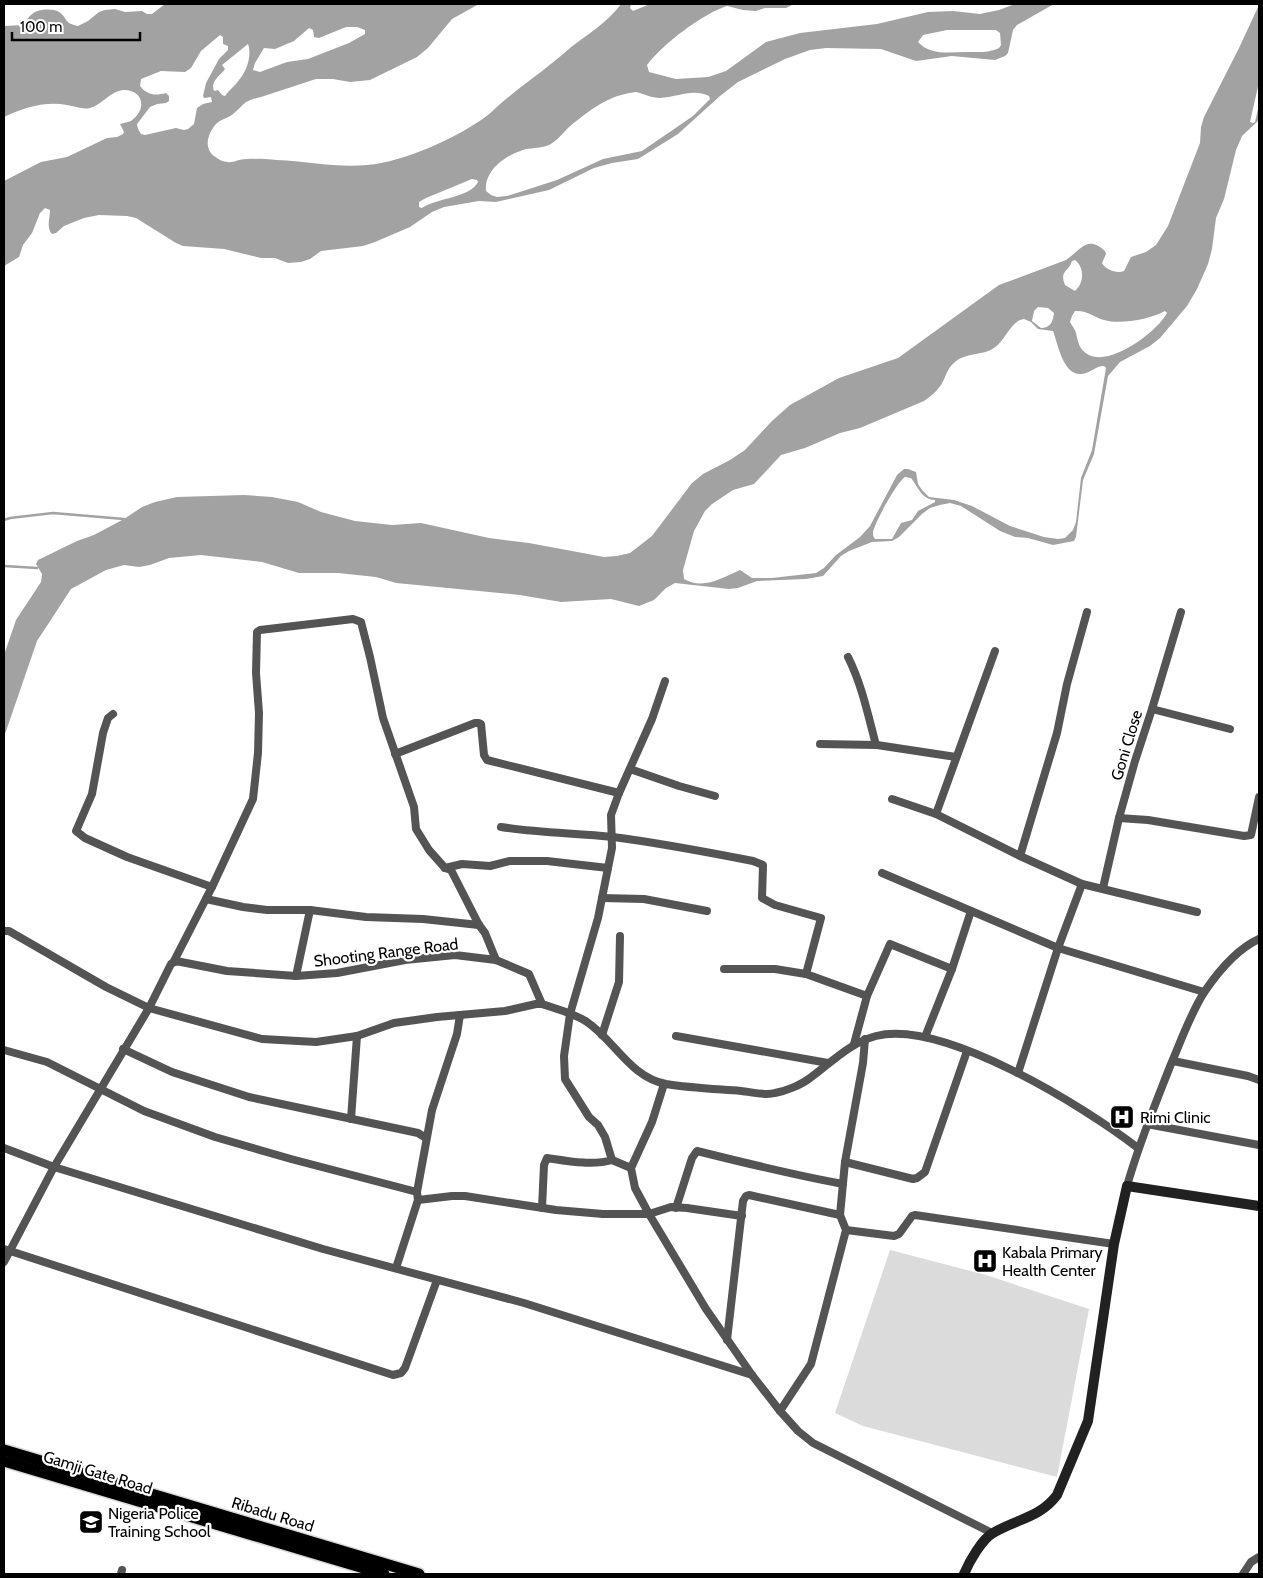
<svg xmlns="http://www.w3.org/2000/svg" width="1263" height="1578" font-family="Cabin,sans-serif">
  <rect width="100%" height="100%" fill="#fff"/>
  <polygon fill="#dbdbdb" points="890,1250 986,1275 1089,1309 1057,1477 863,1426 835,1413"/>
  <g fill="#a2a2a2" fill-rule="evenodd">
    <path d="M 165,4 L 479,4 L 452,19 L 428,48 L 417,57 L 370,80 L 350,82 L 333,79 L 316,79 L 261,97 C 243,101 246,103 233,114 C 229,118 221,119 217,123 C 208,132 203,148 214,156 C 218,159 223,162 228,162 C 231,163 235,161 239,160 C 252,158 264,159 277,160 C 307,161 337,168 367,165 C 404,162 459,137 488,115 C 496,108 503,101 511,95 C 531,79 551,65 570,48 C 588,34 608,22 621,4 L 631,4 L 630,8 L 633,11 L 650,4 L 794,4 L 786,8 L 765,8 L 756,11 L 743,10 L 727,6 C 702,14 663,44 647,65 L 649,72 L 676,79 L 708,77 L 726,71 L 766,42 L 800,33 L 877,24 L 928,12 L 953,11 L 980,14 L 999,10 L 1015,4 L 1054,4 L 1017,25 L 1013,30 L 1008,53 L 1005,56 L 995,60 L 952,56 L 916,61 L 881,49 L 826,48 L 810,50 L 785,59 L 738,82 L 720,96 L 678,134 L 638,159 L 612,163 L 594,168 L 549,190 L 496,202 L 479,201 L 444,207 L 432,212 L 410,227 L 375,242 L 363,246 L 321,251 L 310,259 L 301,262 L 288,263 L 275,258 L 261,258 L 224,249 L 183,246 L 176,243 L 136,218 L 127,216 L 99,215 L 84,218 L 64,226 L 56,233 L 52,234 C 46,228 50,218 50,210 L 45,208 L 40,213 L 32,233 L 23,245 L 19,257 L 4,266 L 4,181 L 41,162 L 67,157 L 107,138 L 117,137 L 123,134 L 124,132 L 120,124 C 124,123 128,122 131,121 C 147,110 144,90 124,90 C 110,91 102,105 90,108 C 82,110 75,106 67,105 C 44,101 24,108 4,117 L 4,26 L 24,25 C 26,22 28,17 31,15 C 37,9 52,8 59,12 C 68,18 63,23 78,26 L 88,21 L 99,12 L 105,10 L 115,9 L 125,12 L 142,11 L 147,14 L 152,14 ZM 346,27 L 357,27 L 365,30 L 365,34 L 349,43 L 308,59 L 287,62 L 260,72 L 253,70 L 255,63 L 264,48 L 275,49 L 294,41 L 309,28 L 313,30 L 314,37 L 319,38 ZM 947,30 L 996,30 L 1000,33 L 1001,45 L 999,48 C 988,53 979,52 967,52 C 950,52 931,56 918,42 L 923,35 ZM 220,35 L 223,37 L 223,44 L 228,46 L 228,50 L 219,59 L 206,83 L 203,96 L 204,98 L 211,97 L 212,102 L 203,104 L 197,108 L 194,124 L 188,129 L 184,130 L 176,128 L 145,135 L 141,134 L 138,129 L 137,124 L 150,107 L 157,104 L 166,103 L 169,101 L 169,96 L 166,93 C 155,96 147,95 140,86 L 141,79 L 161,71 L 185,72 L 191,68 L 201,51 ZM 248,44 C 252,55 247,71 239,80 C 235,86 229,90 225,96 L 222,95 L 218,90 L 214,91 C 210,81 220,76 225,69 L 222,65 ZM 636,92 C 644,94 652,98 660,98 C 677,97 693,88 709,96 L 710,99 L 693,116 L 642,151 L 603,159 L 557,180 L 507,196 L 497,197 L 491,195 L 486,191 C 484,169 508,154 526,149 C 533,148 542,148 549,145 C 557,141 563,133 569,127 C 590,110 608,95 636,92 ZM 472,179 L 477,180 L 478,182 C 470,198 436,198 422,208 L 419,207 L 419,202 L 426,198 Z"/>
    <path d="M 1259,5 L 1259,82 L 1250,122 L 1253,123 L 1255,122 L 1259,105 L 1259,120 L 1242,136 L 1236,150 L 1224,199 L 1216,218 L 1212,249 L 1208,264 L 1197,289 L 1187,306 L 1160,338 L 1150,346 L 1120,362 L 1108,376 L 1094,454 L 1083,480 L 1076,537 L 1074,541 L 1053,545 L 1028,538 L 1015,537 L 1000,531 L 961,506 L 950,503 L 940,505 L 930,508 L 922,514 L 899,537 L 892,541 L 872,542 L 849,551 L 841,556 L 823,576 L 806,579 L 757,581 L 738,588 L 729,589 L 675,583 L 666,588 L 654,600 L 639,606 L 611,599 L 561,602 L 520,595 L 396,583 L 376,577 L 338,573 L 299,573 L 262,562 L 201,555 L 169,558 L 150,565 L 139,567 L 124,565 L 106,570 L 71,589 L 37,641 L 4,737 L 4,655 L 16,620 L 41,582 L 42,574 L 36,564 L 38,560 L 77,541 L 94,535 L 124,519 L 142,507 L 155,502 L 177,497 L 244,495 L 272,497 L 298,502 L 321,512 L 355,521 L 392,525 L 421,523 L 489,538 L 529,543 L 604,557 L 617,556 L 630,553 L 652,536 L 692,483 L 703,474 L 730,460 L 745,450 L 772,421 L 790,405 L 839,378 L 898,358 L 999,285 L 1066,260 C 1080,251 1087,234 1105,251 L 1106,254 L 1102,263 C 1106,270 1117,274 1124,271 L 1131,257 L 1146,252 L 1156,245 L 1168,226 L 1200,143 L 1201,127 L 1204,117 L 1239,48 ZM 1075,260 C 1085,268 1084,283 1075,291 L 1065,285 C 1059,270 1069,272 1072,261 ZM 1038,307 L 1048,308 L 1054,313 C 1053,321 1051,328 1041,328 L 1032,321 L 1034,311 ZM 1075,311 C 1087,310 1094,317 1104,320 C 1121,325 1150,319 1165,311 L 1167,313 C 1157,332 1111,366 1089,355 C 1079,350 1078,342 1076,333 C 1075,329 1072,326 1070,322 L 1072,316 ZM 1024,319 L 1031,322 L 1038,329 L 1053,331 C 1058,344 1063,376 1082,374 C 1091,373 1095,366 1104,366 L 1106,368 L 1092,450 L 1081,478 L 1076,522 L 1073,530 L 1065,538 L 1058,539 L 1044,537 L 1010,526 L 972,506 L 954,500 L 929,497 L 922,490 L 918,484 L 916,472 L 908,469 L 904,469 L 897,475 L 870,526 L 860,537 L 836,555 L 824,568 L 816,573 L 772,578 L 752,578 L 740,570 C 722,578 703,590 684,579 L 683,570 L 694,531 L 705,511 L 712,504 L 733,490 L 754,484 L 781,455 L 805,448 L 840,433 L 860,428 L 924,401 C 930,397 936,392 941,385 C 946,377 947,368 955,362 C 967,352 982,356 994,348 C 1006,340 1010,321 1024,319 ZM 905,477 L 911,478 C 919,488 921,499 935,500 L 935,502 L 918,511 L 912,520 L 901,523 L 892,539 L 875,539 C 873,536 873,536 873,532 C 875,522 897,482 905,477 Z"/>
  </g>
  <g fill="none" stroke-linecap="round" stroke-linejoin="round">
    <g stroke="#a2a2a2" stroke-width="2.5">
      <polyline points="4,520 10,518 53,513 124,519"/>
      <polyline points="4,566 37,568"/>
    </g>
    <defs>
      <g id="primary">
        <polyline points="4,1450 419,1574"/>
        <polyline points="4,1461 384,1574"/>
      </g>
    </defs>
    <use href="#primary" stroke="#dbdbdb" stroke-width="14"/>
    <g stroke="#545454" stroke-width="8">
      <path d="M 848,657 C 862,685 868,715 876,745"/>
      <polyline points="1152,709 1230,729"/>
      <polyline points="113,714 108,718 103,733 92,794 76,831 85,838 127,857 212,887"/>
      <polyline points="820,744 877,745 956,757"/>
      <polyline points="395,754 475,723 479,723 481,724 484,755 487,760 619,793"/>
      <polyline points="630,769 679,786 715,796"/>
      <polyline points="892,799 936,814 1020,856 1082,884 1197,912"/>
      <polyline points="936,814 995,651"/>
      <polyline points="1119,818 1148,820 1244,836 1251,835 1259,797"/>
      <path d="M 501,827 C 538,833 576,833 613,837 C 660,843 707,852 753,861 L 763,865 L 762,898 L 775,905 L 821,918 L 806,974"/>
      <polyline points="1020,856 1057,733 1067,684 1087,612"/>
      <polyline points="445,868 462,864 490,866 510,861 547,861 608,868"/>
      <polyline points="882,873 1058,948 1204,992"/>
      <polyline points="1103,888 1119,818 1135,761 1152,709 1181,612"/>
      <polyline points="602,898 644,899 707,911"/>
      <polyline points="206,899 243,907 267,910 310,910 366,917 423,919 479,925"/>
      <polyline points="4,931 9,931 106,987 149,1008 262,1039 316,1042 357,1036 394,1023 437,1017 505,1011 536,1004 542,1004"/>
      <polyline points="174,961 212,887 253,799 258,753 259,713 256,673 257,632 260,630 353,619 361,622 370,657 383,718 414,807 416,829 429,850 445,868 451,870 479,925 485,933 496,960"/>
      <polyline points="724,969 775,969 806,974 867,996"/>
      <polyline points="296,976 310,910"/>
      <polyline points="602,1035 619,982 620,936"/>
      <polyline points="676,1036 828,1063"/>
      <polyline points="925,1037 952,969 971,911"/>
      <polyline points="854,1044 867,996 890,944 952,969"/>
      <polyline points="123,1049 172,1072 249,1097 418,1133 426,1138"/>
      <polyline points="4,1050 47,1062 144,1111 215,1137 291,1159 417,1192"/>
      <polyline points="1173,1061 1248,1076 1259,1080"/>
      <polyline points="1018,1073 1058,948 1082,884"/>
      <polyline points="664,1084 652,1122 631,1168 635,1188 649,1214 706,1309 752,1375 780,1411 798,1431 813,1443 992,1533"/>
      <polyline points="351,1119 357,1036"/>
      <polyline points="1147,1124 1259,1145"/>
      <polyline points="4,1148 54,1167 323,1249 524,1303 752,1375"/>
      <polyline points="845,1162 913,1179 917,1178 925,1172 967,1051"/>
      <polyline points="631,1168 612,1160 605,1137 598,1125 589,1117 565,1079 564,1056 570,1014 598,918 612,848 611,815 619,793 652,719 665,681"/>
      <path d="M 1127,1186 C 1139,1143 1155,1105 1171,1064 C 1181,1041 1191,1012 1205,991 C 1218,972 1237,949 1259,939"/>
      <polyline points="418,1200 452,1196 465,1196 556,1210 603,1214 649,1214 671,1207 687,1208 742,1216"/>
      <path d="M 542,1208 L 544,1165 L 547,1158 C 567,1161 592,1166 612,1160"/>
      <path d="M 676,1208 L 692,1158 L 697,1151 C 745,1163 794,1175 843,1184"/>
      <polyline points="846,1230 894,1236 899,1234 912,1216 915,1215 1114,1244"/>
      <polyline points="4,1249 393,1375 401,1373 405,1368 437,1280"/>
      <path d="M 4,1262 L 54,1167 L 149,1008 L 171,964 L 176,961 L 227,971 L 296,976 L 337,973 L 405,960 L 455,955 L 496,960 L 529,974 L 542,1004 C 556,1009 574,1013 587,1022 C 615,1041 630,1077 666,1084 C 690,1088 716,1089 741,1091 C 752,1092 765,1096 775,1093 C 786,1091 801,1085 810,1078 C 831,1063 849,1043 876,1036 C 943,1019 1085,1107 1138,1148"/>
      <polyline points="396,1268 418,1200 417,1192 432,1110 457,1034 460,1015"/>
      <polyline points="727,1340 743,1201 746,1196 749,1195 840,1215"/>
      <polyline points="780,1411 811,1364 846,1230 840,1215 845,1162 863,1063 865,1039"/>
      <polyline points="121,1574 122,1570"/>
      <polyline points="1243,1574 1251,1562 1259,1557"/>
    </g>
    <path stroke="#212121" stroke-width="10" d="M 964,1574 C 969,1562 982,1539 993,1533 C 1016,1519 1040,1518 1057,1495 L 1088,1421 L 1114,1244 L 1127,1186 L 1259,1206"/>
    <use href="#primary" stroke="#000" stroke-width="11"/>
  </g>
  <defs>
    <symbol id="hospital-square" viewBox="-11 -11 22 22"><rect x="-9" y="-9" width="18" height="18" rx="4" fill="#000" stroke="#fff"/><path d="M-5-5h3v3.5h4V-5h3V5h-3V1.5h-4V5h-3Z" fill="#fff"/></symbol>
    <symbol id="university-square" viewBox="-11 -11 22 22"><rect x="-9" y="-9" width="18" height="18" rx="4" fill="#000" stroke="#fff"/><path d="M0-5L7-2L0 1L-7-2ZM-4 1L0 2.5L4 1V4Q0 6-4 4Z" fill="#fff"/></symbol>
  </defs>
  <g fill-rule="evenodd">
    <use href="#hospital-square" x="1108" y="1103" width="28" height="28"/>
    <use href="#hospital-square" x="971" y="1247" width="28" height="28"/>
    <use href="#university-square" x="77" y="1508" width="28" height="28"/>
  </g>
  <g text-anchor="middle" stroke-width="4.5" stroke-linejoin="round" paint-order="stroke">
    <g font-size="16" fill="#000" stroke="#fff">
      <text transform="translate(1126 745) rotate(-73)" y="6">Goni Close</text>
      <text transform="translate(386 952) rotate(-7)" y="6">Shooting Range Road</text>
      <text transform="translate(98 1472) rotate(17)" y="6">Gamji Gate Road</text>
      <text transform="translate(273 1514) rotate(17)" y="6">Ribadu Road</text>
    </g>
    <g font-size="16" fill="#000" stroke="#fff" text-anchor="start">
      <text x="1140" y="1123">Rimi Clinic</text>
      <text x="1002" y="1258">Kabala Primary<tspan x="1002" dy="18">Health Center</tspan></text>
      <text x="108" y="1519">Nigeria Police<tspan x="108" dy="18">Training School</tspan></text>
    </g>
  </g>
  <rect width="1263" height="1578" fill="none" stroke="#000000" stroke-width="10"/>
  <path d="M12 32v8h128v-8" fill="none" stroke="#000000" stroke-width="2.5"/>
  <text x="20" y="32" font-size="15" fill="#000000" stroke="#ffffff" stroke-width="4" paint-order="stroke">100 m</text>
</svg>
